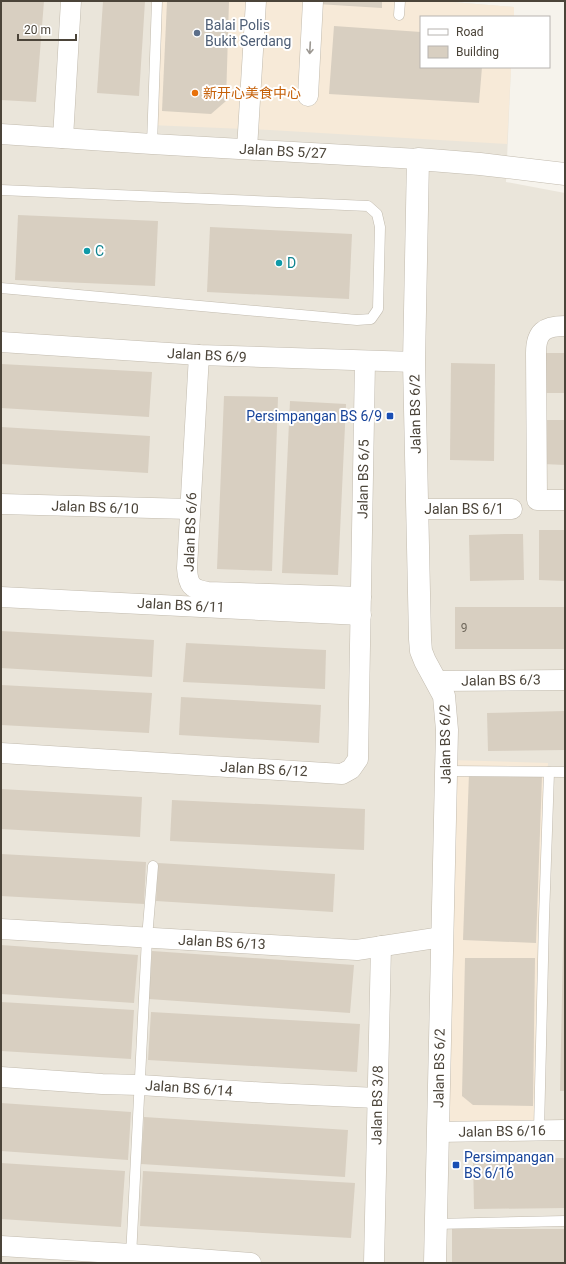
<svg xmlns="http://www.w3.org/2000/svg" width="566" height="1264" font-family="Roboto,'Noto Sans SC',sans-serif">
  <rect width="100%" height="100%" fill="#f6f3ec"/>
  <polygon fill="#eae5da" points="1,1 440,1 514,7 514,17 421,17 421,67 511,67 506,182 565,193 565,1263 1,1263"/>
  <g fill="#f7ead8">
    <polygon points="155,1 440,1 514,7 514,17 421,17 421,67 511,67 507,144 270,130 150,125"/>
    <polygon points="451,760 548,763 542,1129 443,1126"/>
  </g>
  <g fill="#d8cfc1">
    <polygon points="1,1 44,1 36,102 1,100"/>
    <polygon points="103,1 145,1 139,96 97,93"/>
    <polygon points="167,1 229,1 226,101 211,114 162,111"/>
    <polygon points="317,1 382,1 382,8 317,4"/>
    <polygon points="334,26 421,32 421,67 482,67 479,103 329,94"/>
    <polygon points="18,215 158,221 155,286 15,280"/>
    <polygon points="210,227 352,234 349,299 207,292"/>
    <polygon points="544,353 565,353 565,393 543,393"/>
    <polygon points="451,363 495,364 494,461 450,460"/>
    <polygon points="1,364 152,372 149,417 1,408"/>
    <polygon points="224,396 278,397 272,571 217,569"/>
    <polygon points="290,401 346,404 338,575 282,573"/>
    <polygon points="543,420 565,420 565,465 543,464"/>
    <polygon points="1,427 150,436 148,473 1,464"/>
    <polygon points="539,530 565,530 565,581 539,580"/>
    <polygon points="505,534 523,534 524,580 470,581 469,535"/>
    <rect x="455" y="607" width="110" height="42"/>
    <polygon points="1,631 154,640 152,677 1,668"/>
    <polygon points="186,643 326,650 325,689 183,682"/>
    <polygon points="1,685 152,693 149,733 1,725"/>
    <polygon points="181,697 321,705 319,743 179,735"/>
    <polygon points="565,711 565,750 488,751 487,713"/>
    <polygon points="469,773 542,776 536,943 463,940"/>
    <polygon points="1,789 142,797 140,837 1,829"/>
    <polygon points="172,800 365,809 364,850 170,841"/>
    <polygon points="1,854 146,862 144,904 1,896"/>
    <polygon points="158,863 335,874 333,912 156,901"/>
    <polygon points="564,900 565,900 565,1091 560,1091"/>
    <polygon points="1,945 138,955 134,1003 1,994"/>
    <polygon points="152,951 354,965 350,1013 149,999"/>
    <polygon points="465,958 535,958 533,1106 473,1105 462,1096"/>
    <polygon points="1,1002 134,1010 131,1059 1,1051"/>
    <polygon points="151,1012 360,1024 357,1072 148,1060"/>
    <polygon points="1,1103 131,1112 128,1160 1,1151"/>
    <polygon points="144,1117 348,1130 345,1177 141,1164"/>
    <polygon points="565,1158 565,1208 474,1209 473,1159"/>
    <polygon points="1,1163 125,1171 121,1227 1,1219"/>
    <polygon points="143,1171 355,1183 351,1238 140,1226"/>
    <rect x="452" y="1229" width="113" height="34"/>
  </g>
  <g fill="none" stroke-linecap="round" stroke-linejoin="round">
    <defs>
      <g id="service">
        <polyline points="399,15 400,1"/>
        <polyline points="152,144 157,1"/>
        <polyline points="1,190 368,206 377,214 380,227 378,309 371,319 357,320 1,288"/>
        <polyline points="447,771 565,772"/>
        <polyline points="539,1130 544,918 549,772"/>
        <polyline points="435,1224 565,1221"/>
        <polyline points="131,1257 147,938 153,866"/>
      </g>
      <g id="minor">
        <polyline points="308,96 313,1"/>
        <polyline points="1,134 152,144 418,159"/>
        <polyline points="63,138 71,1"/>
        <polyline points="247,149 256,1"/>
        <path d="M 565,326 C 544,326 536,332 536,353 L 537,500 L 565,500"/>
        <polyline points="1,342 199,355 414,362"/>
        <path d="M 199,355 L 187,568 C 188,585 191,589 208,592 L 361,597"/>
        <polyline points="1,504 190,509"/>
        <polyline points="417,509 512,509"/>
        <polyline points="1,597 361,615"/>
        <polyline points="436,681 565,680"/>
        <polyline points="1,753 342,774 351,769 358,759 365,361"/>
        <polyline points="1,929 357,950 442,937"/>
        <polyline points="1,1077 102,1084 140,1085 269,1093 377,1098"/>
        <polyline points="438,1132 565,1130"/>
        <polyline points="1,1246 131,1254 251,1263"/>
        <polyline points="374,1263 381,946"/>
      </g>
      <polyline id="tertiary" points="435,1263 447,730 444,696 425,661 421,651 420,639 414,362 418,159 480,164 565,174"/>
    </defs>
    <use href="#service" stroke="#c2bbae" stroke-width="11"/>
    <use href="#minor" stroke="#c2bbae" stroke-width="21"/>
    <use href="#tertiary" stroke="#c2bbae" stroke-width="23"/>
    <use href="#service" stroke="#fff" stroke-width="10"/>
    <use href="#minor" stroke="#fff" stroke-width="20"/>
    <use href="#tertiary" stroke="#fff" stroke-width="22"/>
  </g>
  <defs><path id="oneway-shaft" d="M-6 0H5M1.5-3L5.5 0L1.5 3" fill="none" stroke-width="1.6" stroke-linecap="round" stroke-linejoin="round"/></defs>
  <use stroke="#9c9892" href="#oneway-shaft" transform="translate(310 48) rotate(93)"/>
  <circle fill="#5c6f8a" stroke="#fff" stroke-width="1.5" cx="197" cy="33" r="4"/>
  <circle fill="#e8710a" stroke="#fff" stroke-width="1.5" cx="195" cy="93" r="4"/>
  <g fill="#0f9aa8" stroke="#fff" stroke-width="1.5">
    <circle cx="87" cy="251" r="4"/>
    <circle cx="279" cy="263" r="4"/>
  </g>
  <g fill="#1a4fb4" stroke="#fff" stroke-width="1.5">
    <rect x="386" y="412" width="8" height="8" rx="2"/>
    <rect x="452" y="1161" width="8" height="8" rx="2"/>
  </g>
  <g text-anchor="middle" stroke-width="4" stroke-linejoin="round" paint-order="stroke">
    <g font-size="12" fill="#6e675b">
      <text x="464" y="632">9</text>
    </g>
    <g font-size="14" fill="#4e5e75" stroke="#fff" text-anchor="start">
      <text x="205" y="30">Balai Polis<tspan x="205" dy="16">Bukit Serdang</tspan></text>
    </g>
    <g font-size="14" fill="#c56008" stroke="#fff" text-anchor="start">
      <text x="203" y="98">新开心美食中心</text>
    </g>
    <g font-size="14" fill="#4b4439" stroke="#fff">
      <text transform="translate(283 151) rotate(3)" y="5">Jalan BS 5/27</text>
      <text transform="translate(207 355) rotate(3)" y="5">Jalan BS 6/9</text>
      <text transform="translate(415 414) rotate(-91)" y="5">Jalan BS 6/2</text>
      <text transform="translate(363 479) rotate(-89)" y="5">Jalan BS 6/5</text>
      <text transform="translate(95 507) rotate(2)" y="5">Jalan BS 6/10</text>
      <text x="464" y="514">Jalan BS 6/1</text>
      <text transform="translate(190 532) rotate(-88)" y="5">Jalan BS 6/6</text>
      <text transform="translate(181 605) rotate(3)" y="5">Jalan BS 6/11</text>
      <text transform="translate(501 680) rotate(-1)" y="5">Jalan BS 6/3</text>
      <text transform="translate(445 744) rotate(-91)" y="5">Jalan BS 6/2</text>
      <text transform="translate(264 769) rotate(3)" y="5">Jalan BS 6/12</text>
      <text transform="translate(222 942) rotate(3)" y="5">Jalan BS 6/13</text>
      <text transform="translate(439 1068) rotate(-89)" y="5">Jalan BS 6/2</text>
      <text transform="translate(189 1088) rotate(4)" y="5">Jalan BS 6/14</text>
      <text transform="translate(377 1105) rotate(-89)" y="5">Jalan BS 3/8</text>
      <text transform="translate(502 1131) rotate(-1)" y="5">Jalan BS 6/16</text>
    </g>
    <g font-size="14" fill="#0d838f" stroke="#fff" text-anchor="start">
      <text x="95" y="256">C</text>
      <text x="287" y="268">D</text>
    </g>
    <g font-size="14" fill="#164399" stroke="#fff" text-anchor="end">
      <text x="382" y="421">Persimpangan BS 6/9</text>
      <text x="464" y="1162" text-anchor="start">Persimpangan<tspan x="464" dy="16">BS 6/16</tspan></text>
    </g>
  </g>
  <rect width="566" height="1264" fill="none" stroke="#4b4439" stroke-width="4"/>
  <rect x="420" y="16" width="130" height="52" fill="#ffffff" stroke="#b7b4b0"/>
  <rect x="428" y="29" width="20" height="6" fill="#ffffff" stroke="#b7b4b0"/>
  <text x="456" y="36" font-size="12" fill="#4b4439">Road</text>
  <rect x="428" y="46" width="20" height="12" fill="#d8cfc1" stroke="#b7b4b0"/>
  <text x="456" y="56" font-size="12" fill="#4b4439">Building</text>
  <path d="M18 34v6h58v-6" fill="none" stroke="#4b4439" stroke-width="2"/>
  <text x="24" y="34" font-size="12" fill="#4b4439" stroke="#ffffff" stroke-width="3" paint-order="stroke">20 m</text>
</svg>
